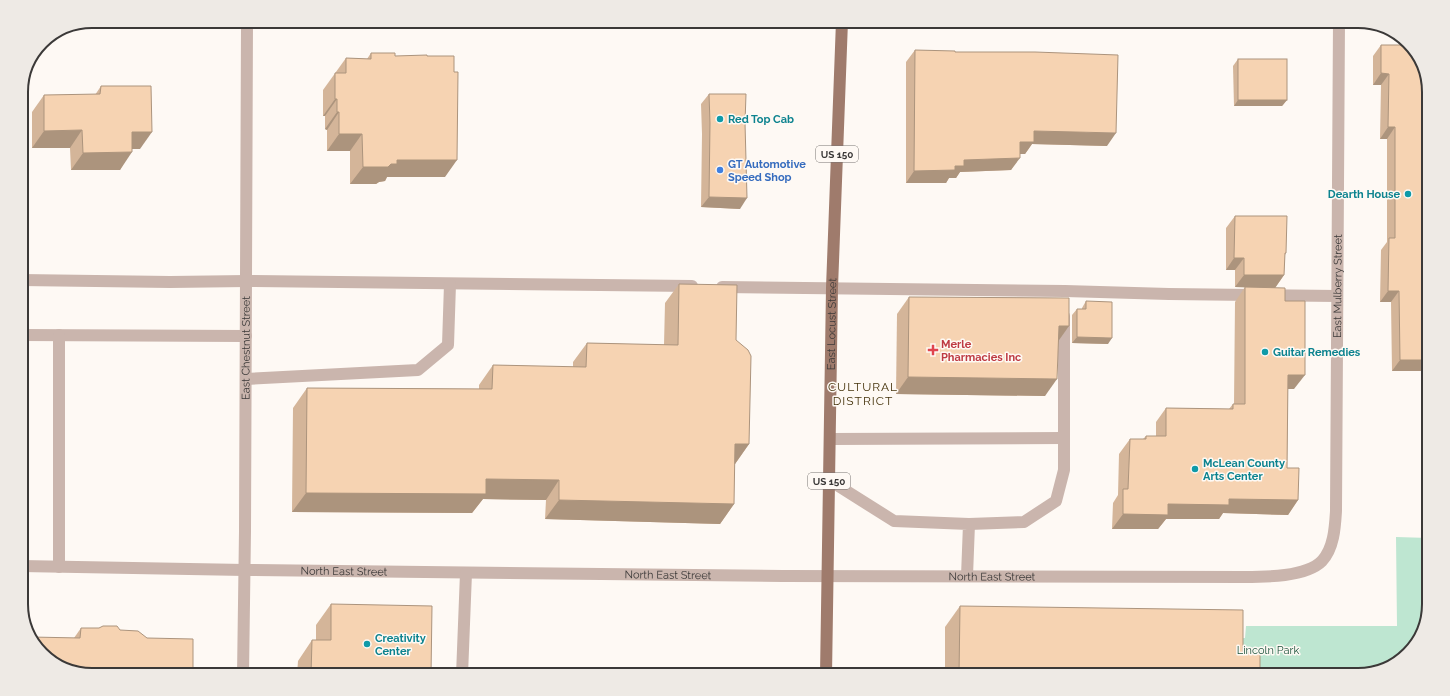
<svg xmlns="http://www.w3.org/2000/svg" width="1450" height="696" font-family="Raleway,sans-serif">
  <rect width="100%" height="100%" fill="#fef9f4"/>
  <polygon fill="#bee6d1" points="1396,537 1429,538 1429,604 1422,635 1397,663 1358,675 1248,675 1233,639 1245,638 1246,626 1397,626"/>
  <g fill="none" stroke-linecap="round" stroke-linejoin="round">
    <g stroke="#cab5ad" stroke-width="12">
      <polyline points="21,280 170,282 247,281 692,286"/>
      <polyline points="722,287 1065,291 1169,294 1337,296"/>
      <polyline points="21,335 246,336"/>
      <polyline points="59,335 59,567"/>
      <polyline points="246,379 418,370 448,345 450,284"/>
      <polyline points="830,439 1064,438"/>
      <polyline points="829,480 894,521 969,524 967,576"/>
      <polyline points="969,524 1024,522 1056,501 1064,470 1064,316"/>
      <path id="s1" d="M 21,566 L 245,570 L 783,576 L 1244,577 C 1265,577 1306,577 1322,561 C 1334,548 1335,527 1336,511 L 1339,21"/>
      <path id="s2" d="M 243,675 L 245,531 L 247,21"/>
      <polyline points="462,675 466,573"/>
    </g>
    <path stroke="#9f7b6c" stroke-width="12" id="s3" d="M 826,675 L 832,288 L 842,21"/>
  </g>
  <g fill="#d4b599">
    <polygon points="1381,45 1429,88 1429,371 1392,371 1391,302 1380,302 1381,250 1387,242 1387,139 1380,139 1381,85 1373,85 1373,56"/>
    <polygon points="915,50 955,52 1107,146 1032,144 1025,154 1020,154 1011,170 960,172 956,178 949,178 946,183 906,183 906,62"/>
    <polygon points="371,53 395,56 445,177 387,177 385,181 379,182 376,184 350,184 350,151 327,151 327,130 325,129 325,116 323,116 323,90 346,58 367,59"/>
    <polygon points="1238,59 1287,100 1282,106 1234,106 1233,66"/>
    <polygon points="101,86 140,149 132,149 120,170 71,170 70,148 32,148 32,112 44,95 95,95"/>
    <polygon points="709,94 745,123 740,209 701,207 702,134 701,104"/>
    <polygon points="1235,216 1286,253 1285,255 1284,275 1275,288 1235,287 1235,270 1226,270 1226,228"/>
    <polygon points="679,284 736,340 749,444 735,464 734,464 734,504 720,524 545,519 546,500 483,499 472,513 292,512 293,408 307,388 479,389 479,385 493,365 573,367 573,362 587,343 664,345 665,303"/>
    <polygon points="1245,287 1294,389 1288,389 1287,468 1298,500 1288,515 1223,513 1219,519 1166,519 1158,529 1112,529 1113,503 1118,495 1119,454 1130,439 1143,439 1146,436 1156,436 1156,422 1166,408 1229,409 1233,404 1234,404 1235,302"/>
    <polygon points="909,297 1058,342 1045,396 896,394 897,314"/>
    <polygon points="1086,301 1108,344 1072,343 1072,315 1077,309 1082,309 1082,308"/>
    <polygon points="331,604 431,675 297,675 298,661 312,640 316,640 316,625"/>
    <polygon points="960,606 1243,653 1260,675 945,675 945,627"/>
    <polygon points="81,628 120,630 193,675 74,638"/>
  </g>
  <g fill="#ac947d">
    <polygon points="1381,73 1389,74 1381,85 1373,85"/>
    <polygon points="335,99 337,99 325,116 323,116"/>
    <polygon points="1238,100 1287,100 1282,106 1234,106"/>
    <polygon points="337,112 339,112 327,130 325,129"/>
    <polygon points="1388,127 1395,127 1387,139 1380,139"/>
    <polygon points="82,130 70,148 32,148 44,131"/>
    <polygon points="1034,131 1116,133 1107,146 1032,144 1025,154 1012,154 1020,142"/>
    <polygon points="132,132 152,132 140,149 120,149"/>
    <polygon points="339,134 362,134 350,151 327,151"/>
    <polygon points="132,152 120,170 71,170 83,153"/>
    <polygon points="1020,158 1011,170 960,172 956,178 949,178 946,183 906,183 914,171 955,166 964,160"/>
    <polygon points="397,160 457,160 445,177 387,177 385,181 379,182 376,184 350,184 363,167 391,164"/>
    <polygon points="709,197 747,198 740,209 701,207"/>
    <polygon points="1234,258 1244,258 1235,270 1226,270"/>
    <polygon points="1244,275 1284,275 1275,288 1235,287"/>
    <polygon points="1388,291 1399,291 1391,302 1380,302"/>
    <polygon points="1059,326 1069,326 1057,343"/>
    <polygon points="1077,337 1112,338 1108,344 1072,343"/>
    <polygon points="1400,360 1429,360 1429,371 1392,371"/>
    <polygon points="1288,375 1305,375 1294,389 1278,389"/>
    <polygon points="908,377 1057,379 1045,396 896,394"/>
    <polygon points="735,444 749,444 735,464 721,463"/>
    <polygon points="486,479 559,480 546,500 483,499 472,513 292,512 306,493"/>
    <polygon points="1229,499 1298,500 1288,515 1223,513 1219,519 1166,519 1158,529 1112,529 1123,514 1168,504"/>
    <polygon points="559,500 734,504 720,524 545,519"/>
  </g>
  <g fill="#f6d3b2" stroke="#ac947d">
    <polygon points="1381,45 1408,45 1417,52 1429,88 1429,360 1400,360 1399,291 1388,291 1389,238 1395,238 1395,127 1388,127 1389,74 1381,73"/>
    <polygon points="915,50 955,51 955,52 1035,52 1118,55 1116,133 1034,131 1034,142 1020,142 1020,158 964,160 964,166 955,166 955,170 914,171"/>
    <polygon points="371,53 395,53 395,56 427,55 427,56 454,56 454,72 458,72 457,160 397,160 397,164 391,164 388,167 363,167 362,134 339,134 339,112 337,112 337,99 335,99 335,73 346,73 346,58 371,59"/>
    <rect x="1238" y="59" width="49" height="41"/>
    <polygon points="101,86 151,86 152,132 132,132 132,152 83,153 82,130 44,131 44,95 100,94"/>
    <polygon points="709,94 746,94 745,123 747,198 709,197 710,123"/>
    <polygon points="1235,216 1287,216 1286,253 1285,253 1284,275 1244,275 1244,258 1234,258"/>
    <polygon points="679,284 737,285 736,340 748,350 751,356 749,444 735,444 734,504 559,500 559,480 486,479 486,494 306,493 307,388 492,389 493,365 586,367 587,343 678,345"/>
    <polygon points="1245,287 1285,288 1285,301 1305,301 1305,375 1288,375 1287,468 1299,468 1298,500 1229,499 1229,505 1168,504 1168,515 1123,514 1123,489 1128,489 1130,439 1146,439 1146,436 1166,436 1166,408 1233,409 1233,404 1245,404"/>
    <polygon points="909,297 1069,298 1069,326 1059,326 1057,379 908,377"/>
    <polygon points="1086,301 1112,302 1112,338 1077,337 1077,309 1086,309"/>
    <polygon points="331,604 432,606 431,675 311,675 312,640 331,640"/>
    <polygon points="960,606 1243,610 1243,653 1260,653 1260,675 959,675"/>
    <polygon points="103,626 117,626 120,630 138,631 147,638 193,639 193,675 92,675 61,668 33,644 31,637 80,638 81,628 99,628"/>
  </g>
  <g fill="#0f9aa8" stroke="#fef9f4" stroke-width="1.5">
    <circle cx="720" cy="119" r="4"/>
    <circle cx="1408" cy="194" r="4"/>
    <circle cx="1265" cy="352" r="4"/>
    <circle cx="1195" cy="469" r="4"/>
    <circle cx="367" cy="644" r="4"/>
  </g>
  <circle fill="#3f7fe0" stroke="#fef9f4" stroke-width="1.5" cx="720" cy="170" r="4"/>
  <path fill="#e0444e" stroke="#fef9f4" stroke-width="1.5" d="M931 344h4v4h4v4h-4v4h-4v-4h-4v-4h4z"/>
  <g text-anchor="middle" stroke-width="3" stroke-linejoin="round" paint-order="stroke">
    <g fill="#fef9f4" stroke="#767370" stroke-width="1">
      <rect x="816" y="146" width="42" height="16" rx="3"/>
      <rect x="808" y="473" width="42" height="16" rx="3"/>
    </g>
    <g font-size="10" font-weight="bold" fill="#3b3938">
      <text x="837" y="158">US 150</text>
      <text x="829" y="485">US 150</text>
    </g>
    <g font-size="11" font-weight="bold" fill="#0d838f" stroke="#fef9f4" text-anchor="start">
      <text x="728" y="123">Red Top Cab</text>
      <text x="1400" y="198" text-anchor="end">Dearth House</text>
      <text x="1273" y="356">Guitar Remedies</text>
      <text x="1203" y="467">McLean County<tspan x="1203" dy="13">Arts Center</tspan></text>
      <text x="375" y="642">Creativity<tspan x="375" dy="13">Center</tspan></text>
    </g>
    <g font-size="11" font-weight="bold" fill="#366cbe" stroke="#fef9f4" text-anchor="start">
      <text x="728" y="168">GT Automotive<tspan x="728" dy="13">Speed Shop</tspan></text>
    </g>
    <g font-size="11" fill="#3b3938" stroke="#fef9f4">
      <text dy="4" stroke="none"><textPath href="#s1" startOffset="1582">East Mulberry Street</textPath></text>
      <text dy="4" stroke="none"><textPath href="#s3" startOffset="351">East Locust Street</textPath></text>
      <text dy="4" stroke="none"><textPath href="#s2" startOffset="327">East Chestnut Street</textPath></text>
      <text dy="4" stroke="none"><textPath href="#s1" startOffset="323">North East Street</textPath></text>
      <text dy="4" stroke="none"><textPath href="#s1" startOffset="647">North East Street</textPath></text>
      <text dy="4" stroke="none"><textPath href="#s1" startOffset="971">North East Street</textPath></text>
    </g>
    <g font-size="11" font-weight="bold" fill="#be3a42" stroke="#fef9f4" text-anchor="start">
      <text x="941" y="348">Merle<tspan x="941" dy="13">Pharmacies Inc</tspan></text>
    </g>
    <g font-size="11" fill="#1b533b" stroke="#fef9f4">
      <text x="1268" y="654">Lincoln Park</text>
    </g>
    <g font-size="12" letter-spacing="1" fill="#46340c" stroke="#fef9f4">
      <text x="863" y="391">CULTURAL<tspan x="863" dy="14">DISTRICT</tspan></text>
    </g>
  </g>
  <path d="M0 0H1450V696H0ZM92 28H1358A64 64 0 0 1 1422 92V604A64 64 0 0 1 1358 668H92A64 64 0 0 1 28 604V92A64 64 0 0 1 92 28Z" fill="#eeeae5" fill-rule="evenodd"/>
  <path fill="none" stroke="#3b3938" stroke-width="2" d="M92 28H1358A64 64 0 0 1 1422 92V604A64 64 0 0 1 1358 668H92A64 64 0 0 1 28 604V92A64 64 0 0 1 92 28Z"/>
</svg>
